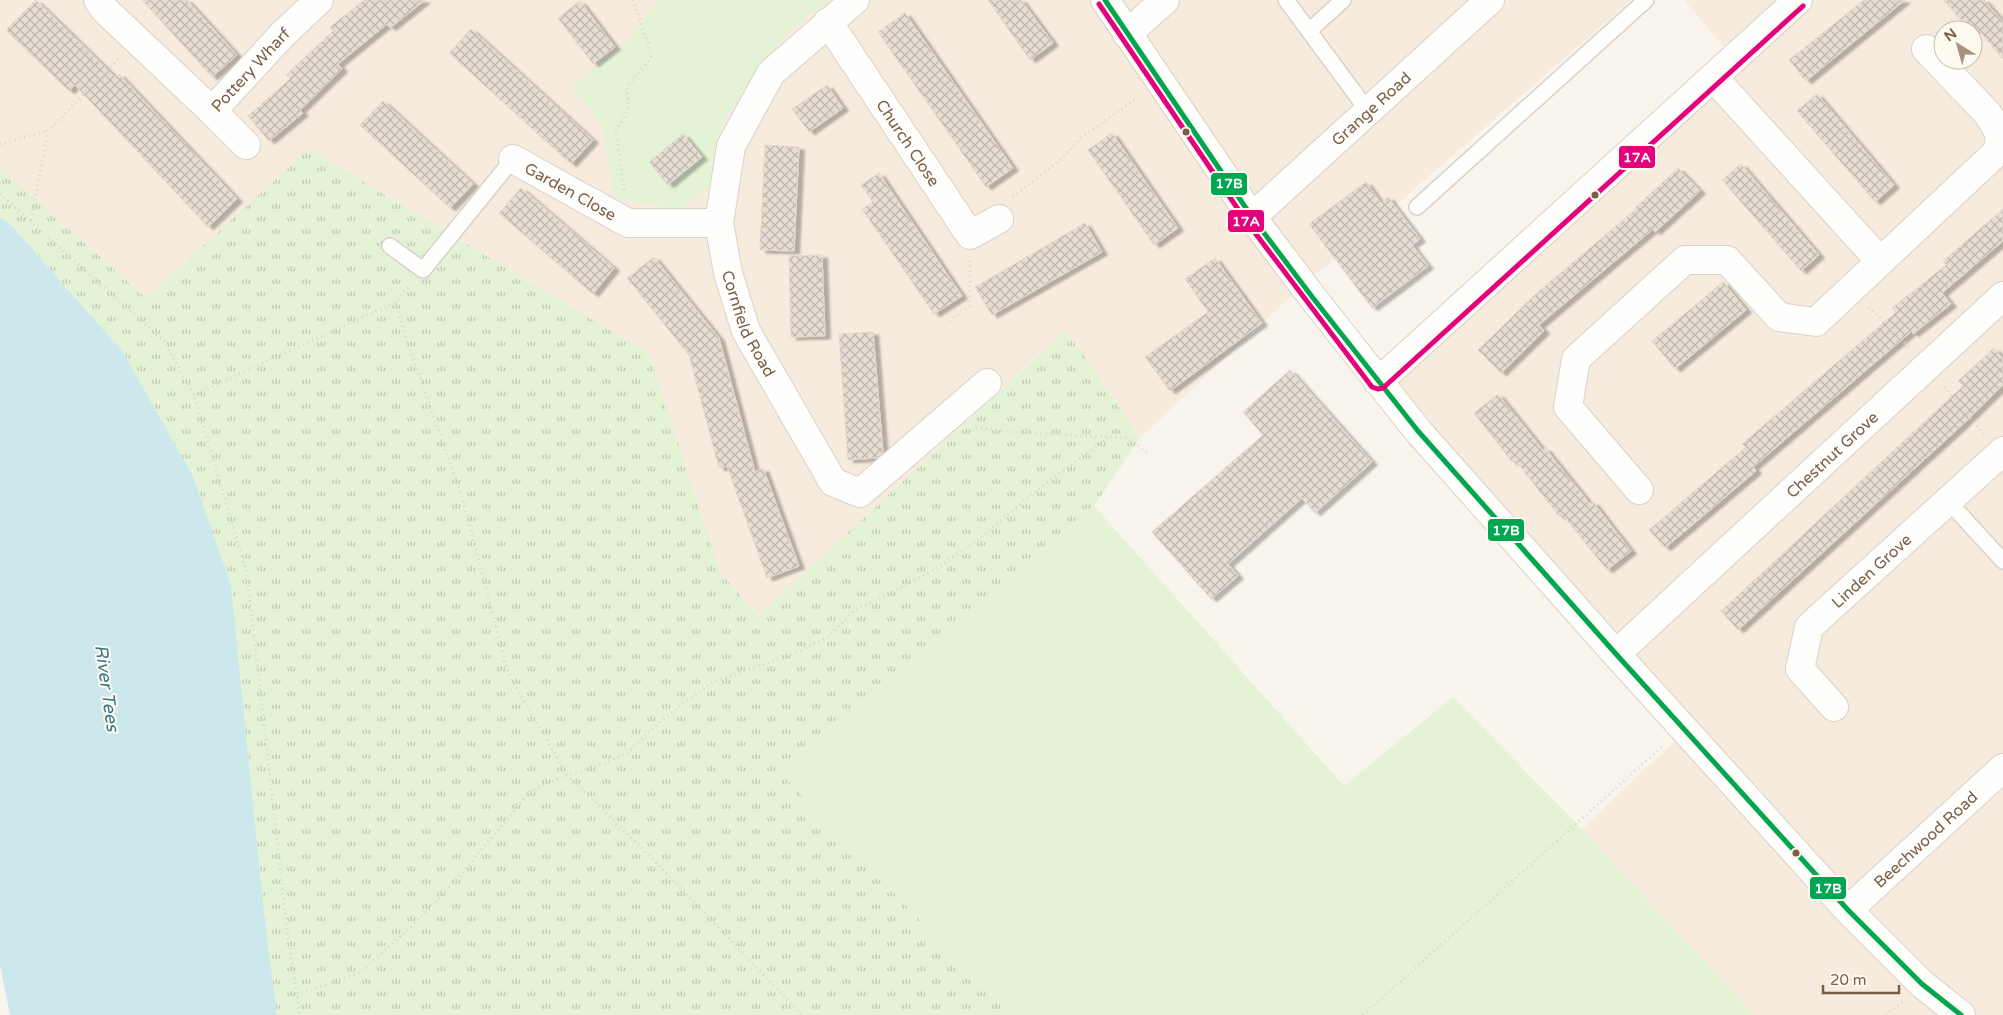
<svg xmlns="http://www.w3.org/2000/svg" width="2003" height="1015" font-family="'Varela Round',sans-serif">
  <defs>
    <pattern id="grass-tufts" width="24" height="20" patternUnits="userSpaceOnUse" patternTransform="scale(1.25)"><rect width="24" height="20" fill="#e4f2d6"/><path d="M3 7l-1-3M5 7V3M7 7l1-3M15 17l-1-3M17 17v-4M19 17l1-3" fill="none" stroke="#bec7af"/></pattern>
    <pattern id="building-cross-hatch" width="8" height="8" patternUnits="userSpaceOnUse" patternTransform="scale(1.25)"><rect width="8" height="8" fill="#e6ddd3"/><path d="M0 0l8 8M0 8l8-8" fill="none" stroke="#bfb6ad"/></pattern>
    <filter id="shadow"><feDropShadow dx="5.5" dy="3" stdDeviation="1" flood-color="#0004"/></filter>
  </defs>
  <rect width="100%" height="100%" fill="#f9f5ed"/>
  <g fill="#f6ebdd" fill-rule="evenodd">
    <polygon points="0,0 1631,0 1281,305 1140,438 1065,330 759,616 720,572 649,354 310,150 146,298 0,167"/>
    <path d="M 1684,0 L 2003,0 L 2003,1015 L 1754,1015 L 1582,829 L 1691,726 L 1389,377 L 1741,67 ZM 1943,30 L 1973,30 L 1973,60 L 1943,60 Z"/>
  </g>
  <polygon fill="url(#grass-tufts)" points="309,149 649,354 720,572 758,616 1066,330 1140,438 1136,444 1094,506 783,775 1010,1015 277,1015 265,921 231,585 192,474 122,351 11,225 0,217 0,167 146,298"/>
  <g fill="#e4f2d6">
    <polygon points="656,0 829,0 792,28 750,78 721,127 711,186 680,209 614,198 602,124 572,86 629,41 656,3"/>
    <polygon points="1094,506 1344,786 1453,697 1582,829 1754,1015 1010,1015 782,775"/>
  </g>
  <polygon fill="#cce8ec" points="0,217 11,225 122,351 192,474 231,585 265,921 277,1015 10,1015 0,965"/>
  <g fill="url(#building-cross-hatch)" stroke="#e3d8ce" filter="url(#shadow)">
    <polygon points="36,0 115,77 119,74 237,199 208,227 75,85 69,91 6,30"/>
    <polygon points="142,0 187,0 237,55 212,77"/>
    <polygon points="364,0 425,0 390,28 387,24 338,64 342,69 300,110 303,113 269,141 248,116 290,79 286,75 333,31 330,27"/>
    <polygon points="988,0 1021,0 1053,43 1030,60"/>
    <polygon points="1864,0 1905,0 1806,81 1789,60"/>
    <polygon points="1944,0 1984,0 2003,22 2003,59 1977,28 1973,31 1969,30"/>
    <polygon points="580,1 615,47 593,64 558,18"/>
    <polygon points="905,13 1013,168 986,187 878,32"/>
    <polygon points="471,29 593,140 571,164 449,53"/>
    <polygon points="827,85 843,108 809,132 792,109"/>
    <polygon points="1817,94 1894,185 1875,202 1797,111"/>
    <polygon points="383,101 473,184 450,208 360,125"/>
    <polygon points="1112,133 1178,228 1154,245 1088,150"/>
    <polygon points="683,134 702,157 668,185 649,162"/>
    <polygon points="765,145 799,147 794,251 760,250"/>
    <polygon points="1741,164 1819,255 1801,271 1722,180"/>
    <polygon points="1678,168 1700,191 1655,232 1653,229 1539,325 1544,331 1501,373 1478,350 1538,292 1635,210 1634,209"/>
    <polygon points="879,173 962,296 934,314 862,209 873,202 861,185"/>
    <polygon points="1366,182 1381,203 1388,197 1420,239 1412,245 1428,266 1372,308 1309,224"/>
    <polygon points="521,188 614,268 593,294 499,213"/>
    <polygon points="2003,209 2003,241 1942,293 1951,304 1913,334 1912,331 1753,467 1756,471 1665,548 1649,530 1746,447 1742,444 1896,312 1892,308 1946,265 1943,261"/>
    <polygon points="1085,223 1102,252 992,315 975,287"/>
    <polygon points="822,255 825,336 791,337 789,256"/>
    <polygon points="654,257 719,338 755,472 763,468 799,566 767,578 727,466 719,468 689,355 627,278"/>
    <polygon points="1215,258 1262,323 1170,391 1145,357 1208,312 1185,279"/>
    <polygon points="1723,282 1746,310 1675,369 1652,341"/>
    <polygon points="873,332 883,453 876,458 848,460 839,334"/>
    <polygon points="1994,348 2003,359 2003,385 1961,426 1738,630 1721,611 1963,386 1958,381"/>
    <polygon points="1290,370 1372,462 1315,513 1302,498 1228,564 1238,576 1211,599 1152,532 1263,435 1243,412"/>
    <polygon points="1498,394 1543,450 1545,448 1590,504 1593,502 1631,551 1607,570 1562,514 1559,516 1515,460 1512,462 1474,413"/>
  </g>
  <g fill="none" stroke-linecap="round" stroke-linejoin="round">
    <defs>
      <g id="lane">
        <polyline points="1286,0 1368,111"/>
        <polyline points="1309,31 1343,0"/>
        <polyline points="1417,207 1646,0"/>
        <polyline points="390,246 423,270 513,159"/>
        <polyline points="1948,501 2003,561"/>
      </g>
      <g id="street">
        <path id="s1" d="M 98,0 L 105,10 L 212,111 L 283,34 L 319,0"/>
        <path id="s2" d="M 855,0 L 771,73 L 731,146 L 719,223 L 728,273 L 746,331 L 833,482 L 860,493 L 987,383"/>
        <path id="s3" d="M 828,22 L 970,235 L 999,219"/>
        <polyline points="1127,34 1165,0"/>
        <polyline points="1713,77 1880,261"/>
        <polyline points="212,111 246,145"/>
        <path id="s4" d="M 513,159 L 628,223 L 719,223"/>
        <path id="s5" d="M 1252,217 L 1490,0"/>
        <polyline points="1639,490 1568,407 1576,359 1685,260 1727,260 1779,317 1816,322 1998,151 2000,134 1988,114 1926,49"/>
        <path id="s6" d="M 1616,654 L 2003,296"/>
        <path id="s7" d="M 1834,707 L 1800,669 L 1809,627 L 2003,451"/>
        <path id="s8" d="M 1848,910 L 2003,768"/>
      </g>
      <g id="secondary">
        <polyline points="1105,0 1252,217 1313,298 1418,431 1616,654 1848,910 1922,984 1961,1015"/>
        <polyline points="1378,382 1798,0"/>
      </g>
    </defs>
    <use href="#lane" stroke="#d9d2cb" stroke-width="18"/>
    <use href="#street" stroke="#d9d2cb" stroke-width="30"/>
    <use href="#secondary" stroke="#d9d1c8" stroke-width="30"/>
    <g stroke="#dcd5cd" stroke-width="3" stroke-dasharray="1 4" stroke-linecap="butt">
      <polyline points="0,144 48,131"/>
      <polyline points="624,190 616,130 628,110 627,87 652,56 633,0"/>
      <polyline points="0,194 164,341 194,395 247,574 287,929 300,1015"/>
      <polyline points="1013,197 1061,159 1081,138 1138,97"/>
      <polyline points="31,220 48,131 118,59"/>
      <polyline points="396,302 405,335 463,500 508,673 567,775 648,854 802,1015"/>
      <polyline points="1869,307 1909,347"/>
      <polyline points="949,321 970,306 970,260"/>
      <polyline points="1945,387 1984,434"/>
      <polyline points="194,395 396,302 410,285"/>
      <polyline points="976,427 1010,432 1128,438 1147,453"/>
      <polyline points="297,995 361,972 415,923 461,874 531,791 567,775 603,764 627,753 662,720 711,683 800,651 829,636 855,610 929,573 974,543 1041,487 1110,437"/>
      <polyline points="1363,1015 1664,745"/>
      <polyline points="1886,1015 1903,1001"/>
    </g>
    <use href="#lane" stroke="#fefefc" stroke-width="15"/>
    <use href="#street" stroke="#fefefc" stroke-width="28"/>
    <use href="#secondary" stroke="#fefefc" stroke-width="28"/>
    <defs>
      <polyline id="bus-1" points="1105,0 1252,217 1313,298 1418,431 1616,654 1848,910 1922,984 1961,1015"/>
      <polyline id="bus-2" points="1099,4 1246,221 1372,387 1378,389 1383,388 1803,6"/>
    </defs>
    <use href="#bus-1" stroke="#fffaf0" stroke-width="9"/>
    <use href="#bus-2" stroke="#fffaf0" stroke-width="9"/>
    <use href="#bus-1" stroke="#00a651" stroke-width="5"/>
    <use href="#bus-2" stroke="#e5007d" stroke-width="5"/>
  </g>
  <g fill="#7c5d47" stroke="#fffaf0" stroke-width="2">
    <circle cx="1186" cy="132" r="4.5"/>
    <circle cx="1595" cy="195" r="4.5"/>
    <circle cx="1796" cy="853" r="4.5"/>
  </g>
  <g text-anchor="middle" stroke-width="4" stroke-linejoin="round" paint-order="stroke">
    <g font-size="16" fill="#7c5d47" stroke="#fffaf0">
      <text dy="6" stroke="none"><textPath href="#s1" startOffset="216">Pottery Wharf</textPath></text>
      <text dy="6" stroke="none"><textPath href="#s5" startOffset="161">Grange Road</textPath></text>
      <text dy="6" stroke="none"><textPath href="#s3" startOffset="145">Church Close</textPath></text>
      <text dy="6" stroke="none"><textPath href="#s4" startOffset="66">Garden Close</textPath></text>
      <text dy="6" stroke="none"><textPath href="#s2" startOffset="378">Cornfield Road</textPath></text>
      <text dy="6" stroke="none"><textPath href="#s6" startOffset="294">Chestnut Grove</textPath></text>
      <text dy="6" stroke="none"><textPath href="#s7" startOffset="178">Linden Grove</textPath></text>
      <text dy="6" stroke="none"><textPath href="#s8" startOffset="105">Beechwood Road</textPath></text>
    </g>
    <g font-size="18" font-style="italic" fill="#3b7a8b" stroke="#fffaf0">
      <text transform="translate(107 688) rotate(82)" y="6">River Tees</text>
    </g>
  </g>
  <g stroke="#fffaf0" stroke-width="2">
    <rect x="1618" y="145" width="38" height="24" rx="5" fill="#e5007d"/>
    <rect x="1210" y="172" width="38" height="24" rx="5" fill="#00a651"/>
    <rect x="1227" y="209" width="38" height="24" rx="5" fill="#e5007d"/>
    <rect x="1487" y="518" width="38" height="24" rx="5" fill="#00a651"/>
    <rect x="1809" y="876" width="38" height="24" rx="5" fill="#00a651"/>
  </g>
  <g font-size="14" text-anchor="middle" font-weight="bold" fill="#fff">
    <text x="1637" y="162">17A</text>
    <text x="1229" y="188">17B</text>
    <text x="1246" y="226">17A</text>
    <text x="1506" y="535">17B</text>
    <text x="1828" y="893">17B</text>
  </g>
  <g transform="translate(1958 45) rotate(323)"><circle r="24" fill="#fffaf0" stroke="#cbbbac"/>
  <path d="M0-4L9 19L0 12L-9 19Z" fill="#a89281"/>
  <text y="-8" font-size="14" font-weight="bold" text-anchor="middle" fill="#7c5d47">N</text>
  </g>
  <path d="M1823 985v8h76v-8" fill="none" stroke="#7c5d47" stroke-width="2.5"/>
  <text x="1830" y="985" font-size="15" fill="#7c5d47" stroke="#fffaf0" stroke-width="4" paint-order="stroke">20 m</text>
</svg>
